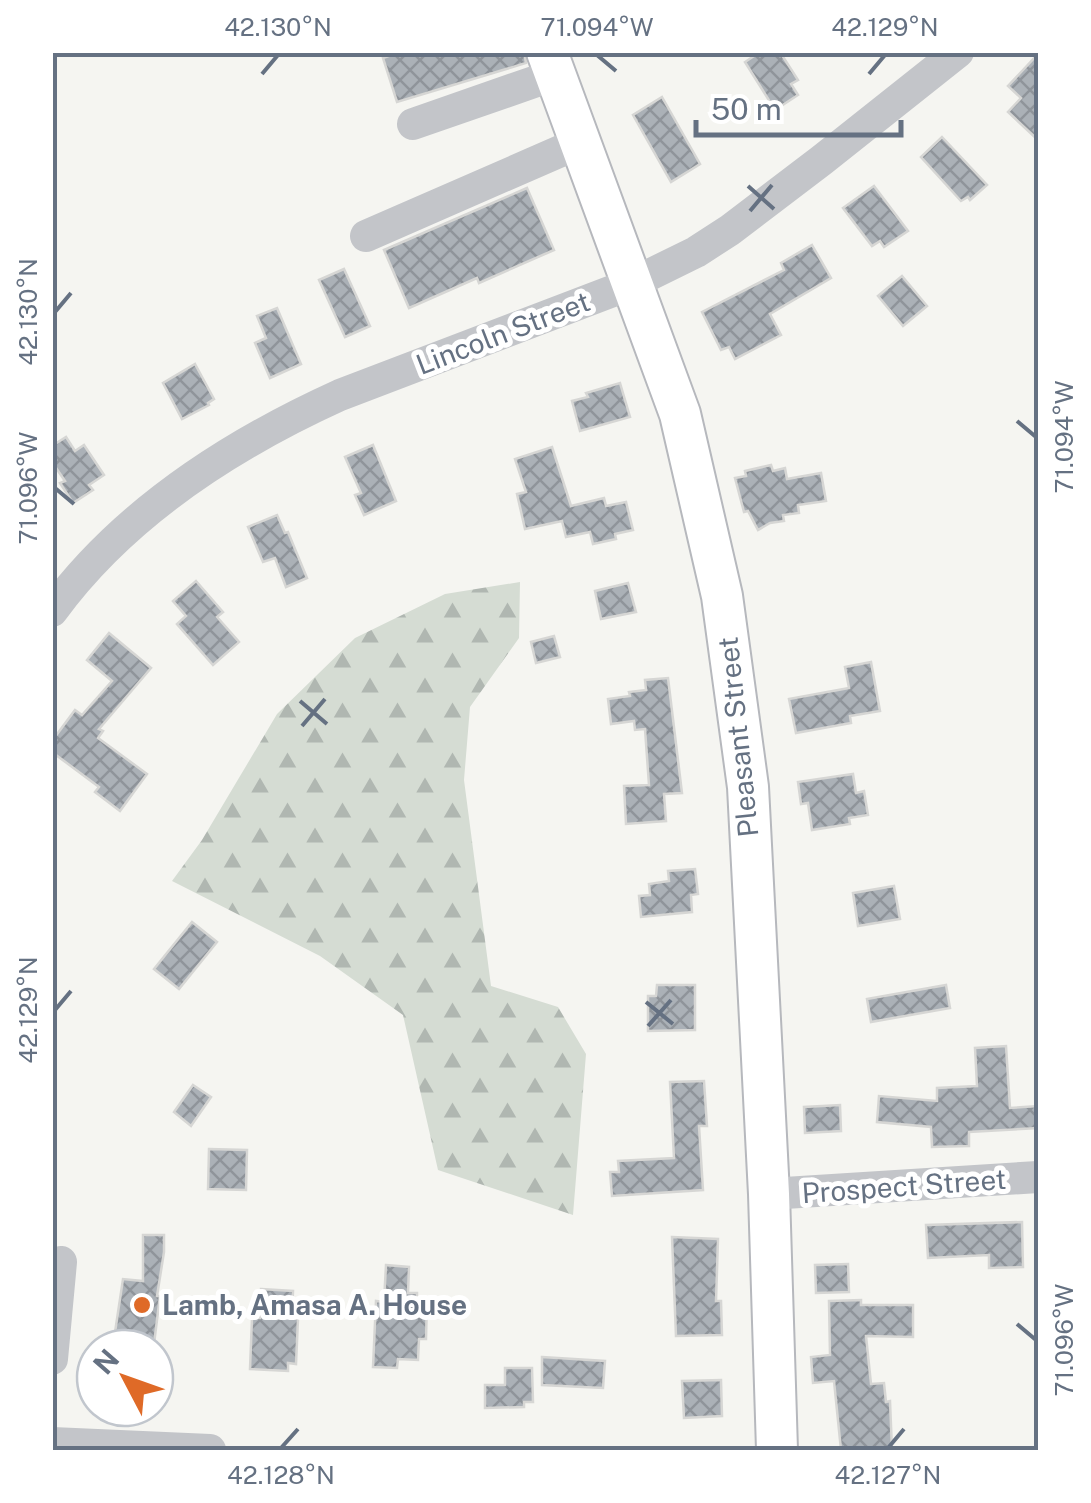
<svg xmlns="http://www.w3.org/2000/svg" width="1091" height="1503" font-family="'Public Sans',sans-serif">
  <defs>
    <pattern id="forest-firs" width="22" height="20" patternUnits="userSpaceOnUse" patternTransform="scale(2.5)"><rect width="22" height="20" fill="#d5dcd3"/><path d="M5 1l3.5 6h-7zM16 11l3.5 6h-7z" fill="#b0b7b1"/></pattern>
    <pattern id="building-cross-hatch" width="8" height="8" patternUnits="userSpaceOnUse" patternTransform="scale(2.5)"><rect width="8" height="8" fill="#abb1b7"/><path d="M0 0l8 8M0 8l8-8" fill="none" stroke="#8f949a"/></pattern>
  </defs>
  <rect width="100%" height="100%" fill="#f5f5f1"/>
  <polygon fill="url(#forest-firs)" points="520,582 519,638 470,707 464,780 491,986 558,1007 586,1054 573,1215 438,1170 403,1015 320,956 172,881 202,840 277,714 355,638 445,594"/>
  <g fill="url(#building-cross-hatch)" stroke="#d6d6d4" stroke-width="2.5">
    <polygon points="400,52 524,52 526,63 397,102 383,58"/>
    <polygon points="760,52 780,52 798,80 791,84 798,95 775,110 745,62"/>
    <polygon points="1038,54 1038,140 1008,112 1021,98 1008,86"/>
    <polygon points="662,97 700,164 671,182 633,115"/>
    <polygon points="942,137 987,185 970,200 968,197 961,201 921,157"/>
    <polygon points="874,186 908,231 884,247 880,241 872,246 843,208"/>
    <polygon points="527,188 554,250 479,283 477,278 409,308 384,250"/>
    <polygon points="812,245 831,278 770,314 781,335 735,359 729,347 721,350 702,312 784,270 781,263"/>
    <polygon points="344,269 370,326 345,337 319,280"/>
    <polygon points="902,276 927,306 903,326 878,296"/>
    <polygon points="277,308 301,364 270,378 255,343 266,338 257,316"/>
    <polygon points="195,364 214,399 208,403 209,405 182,419 163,383"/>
    <polygon points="620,383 630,417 580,431 572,401 588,397 586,393"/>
    <polygon points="66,437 75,451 84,445 104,475 89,485 93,490 73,503 60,483 65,481 52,462 52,446"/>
    <polygon points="373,445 396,501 364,515 355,495 361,493 345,457"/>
    <polygon points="552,447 571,506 604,498 606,506 626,502 633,530 615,534 616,539 593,544 590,532 566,537 562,521 525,529 517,494 526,492 515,459"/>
    <polygon points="771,465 773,471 785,468 787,479 821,473 826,501 798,505 799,513 783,515 784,521 770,523 758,530 748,511 744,512 735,478 746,476 745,471"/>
    <polygon points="277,515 285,533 288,532 307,578 286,587 275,558 263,562 248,527"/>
    <polygon points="196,581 223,612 217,617 239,642 213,665 177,624 186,616 173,601"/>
    <polygon points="628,583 636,612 601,619 595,591"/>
    <polygon points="109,633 151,668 99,729 103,731 98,738 147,774 120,811 95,792 99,787 52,752 52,741 75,710 82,715 112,681 87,660"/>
    <polygon points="554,636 560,657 536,663 531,642"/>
    <polygon points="871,662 880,711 850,716 851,723 796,733 789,699 849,688 845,667"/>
    <polygon points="668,678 682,793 664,794 666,821 626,824 624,786 649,785 645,729 635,730 634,721 611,724 608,699 630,696 629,692 646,690 645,680"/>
    <polygon points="853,774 856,793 864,791 868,815 849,818 850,824 812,830 808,803 801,804 798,782"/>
    <polygon points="695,869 698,894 691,895 692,912 641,917 639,896 650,895 649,884 669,881 668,871"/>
    <polygon points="894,886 900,919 858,926 853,893"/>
    <polygon points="192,922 217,942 179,989 154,969"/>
    <polygon points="657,985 695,985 695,1030 648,1031 648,996 656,996"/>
    <polygon points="946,985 950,1008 871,1022 867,999"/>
    <polygon points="1006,1046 1010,1108 1038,1106 1038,1128 969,1132 969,1146 932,1147 931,1127 877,1122 879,1096 937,1101 937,1088 977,1086 975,1048"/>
    <polygon points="704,1081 707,1126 699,1126 703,1190 612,1196 610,1172 619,1172 618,1161 674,1158 670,1082"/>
    <polygon points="193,1085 211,1097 191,1126 174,1112"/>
    <polygon points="840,1105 841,1131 805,1133 804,1107"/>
    <polygon points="209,1149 247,1150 246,1190 208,1189"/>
    <polygon points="1022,1222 1023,1267 989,1268 989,1255 928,1258 926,1225"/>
    <polygon points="143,1235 164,1235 164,1252 157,1296 160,1296 154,1344 114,1339 123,1279 143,1281"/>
    <polygon points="672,1237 718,1239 716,1301 721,1301 722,1335 676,1336"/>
    <polygon points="848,1264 849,1292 816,1293 815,1265"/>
    <polygon points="386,1265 409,1267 408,1293 417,1293 417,1302 427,1302 426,1339 419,1339 418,1360 398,1359 397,1368 373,1367 376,1301 384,1302"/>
    <polygon points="261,1289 293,1291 292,1318 298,1319 296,1364 288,1363 288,1371 250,1369 252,1318 260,1318"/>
    <polygon points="861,1300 861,1305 913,1305 913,1337 866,1336 871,1384 884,1383 886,1402 890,1401 892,1450 841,1450 834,1381 813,1383 811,1357 830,1355 829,1301"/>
    <polygon points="542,1357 605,1361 603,1388 542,1385"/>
    <polygon points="505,1368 532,1368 533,1402 524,1402 524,1407 485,1408 485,1385 505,1385"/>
    <polygon points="721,1380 722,1416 684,1418 682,1381"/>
  </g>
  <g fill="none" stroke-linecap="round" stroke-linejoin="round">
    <defs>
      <polyline id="major" points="547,52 680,414 722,596 748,787 769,1194 777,1450"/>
    </defs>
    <use href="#major" stroke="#b6b8bd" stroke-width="44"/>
    <g stroke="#c3c5c9" stroke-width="32">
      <polyline points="413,124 554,75"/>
      <polyline points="366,236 579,143"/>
      <path d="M 52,611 C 123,514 232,444 340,395 L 631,284 L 696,252 L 730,230 L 822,160 L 958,52"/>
      <polyline points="769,1194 1038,1177"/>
      <polyline points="52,1359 61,1262"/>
      <polyline points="52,1443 210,1450"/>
    </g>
    <use href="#major" stroke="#fff" stroke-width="40"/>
  </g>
  <path fill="none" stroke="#657182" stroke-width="4" d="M 597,55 L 616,71M 262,74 L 278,55M 869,74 L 885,55M 748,186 L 774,209M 750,211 L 772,185M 55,312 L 71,293M 1017,421 L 1036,437M 55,488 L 74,504M 300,701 L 327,724M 302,726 L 325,699M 646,1002 L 673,1024M 55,1010 L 71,991M 648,1026 L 671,1000M 1017,1324 L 1036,1340M 281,1448 L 298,1429M 888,1448 L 904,1429"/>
  <circle fill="#df6a27" stroke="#fff" stroke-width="4" cx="142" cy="1305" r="10"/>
  <g text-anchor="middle" stroke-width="10" stroke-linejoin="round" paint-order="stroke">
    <g font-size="28" fill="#657182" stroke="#fff">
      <text transform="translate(503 333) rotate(-21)" y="10">Lincoln Street</text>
      <text transform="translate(738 737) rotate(-96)" y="10">Pleasant Street</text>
      <text transform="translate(904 1186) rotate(-4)" y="10">Prospect Street</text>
    </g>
    <g font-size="28" font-weight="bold" fill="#657182" stroke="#fff" text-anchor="start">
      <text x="162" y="1315">Lamb, Amasa A. House</text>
    </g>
  </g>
  <rect width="1091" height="1503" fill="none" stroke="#ffffff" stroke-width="110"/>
  <g transform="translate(125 1378) rotate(311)"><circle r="48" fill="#ffffff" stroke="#c1c6cd" stroke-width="2.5"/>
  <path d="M0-8L18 38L0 25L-18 38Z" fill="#df6a27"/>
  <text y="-15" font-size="28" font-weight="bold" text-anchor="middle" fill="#657182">N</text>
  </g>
  <path d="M696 120v15h205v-15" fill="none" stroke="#657182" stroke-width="5"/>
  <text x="711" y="120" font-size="30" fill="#657182" stroke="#ffffff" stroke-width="8" paint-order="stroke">50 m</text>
  <rect x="55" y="55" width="981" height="1393" fill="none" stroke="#657182" stroke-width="4"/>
  <g font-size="25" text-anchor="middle" fill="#657182">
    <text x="278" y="36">42.130°N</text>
    <text x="597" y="36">71.094°W</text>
    <text x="885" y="36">42.129°N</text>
    <text transform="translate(28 312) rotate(-90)" y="9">42.130°N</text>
    <text transform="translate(1064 437) rotate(-90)" y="9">71.094°W</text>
    <text transform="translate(28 488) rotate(-90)" y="9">71.096°W</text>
    <text transform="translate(28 1010) rotate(-90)" y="9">42.129°N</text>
    <text transform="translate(1064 1340) rotate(-90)" y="9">71.096°W</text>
    <text x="281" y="1484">42.128°N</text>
    <text x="888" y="1484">42.127°N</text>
  </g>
</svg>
